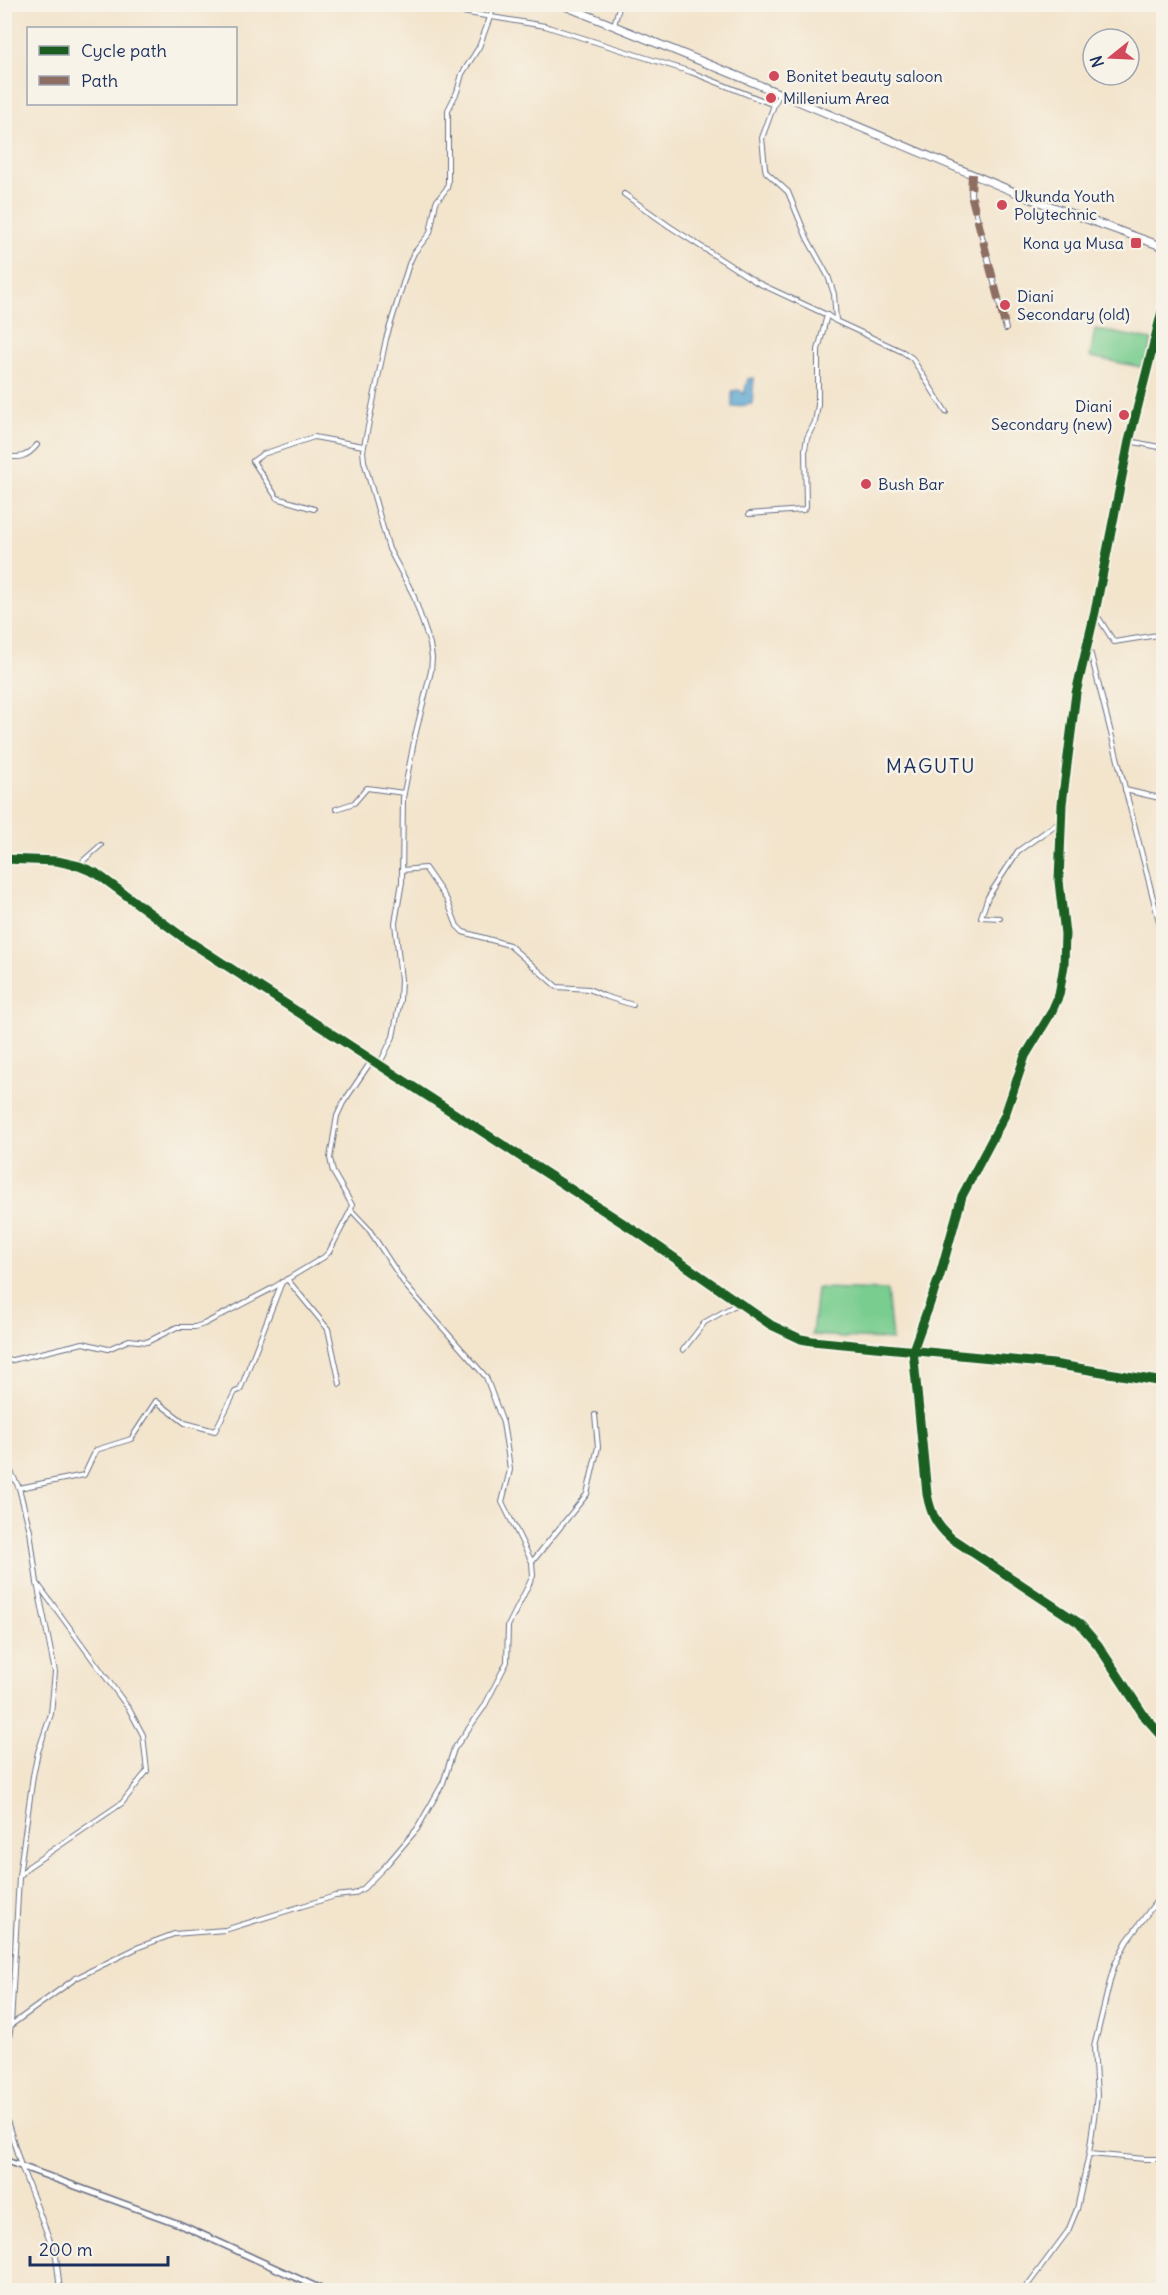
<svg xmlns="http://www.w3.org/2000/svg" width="1168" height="2295" font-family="Delius,sans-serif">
  <rect width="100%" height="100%" fill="#f7f3e8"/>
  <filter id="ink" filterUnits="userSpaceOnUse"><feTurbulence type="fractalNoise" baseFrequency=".0167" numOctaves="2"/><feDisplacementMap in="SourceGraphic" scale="12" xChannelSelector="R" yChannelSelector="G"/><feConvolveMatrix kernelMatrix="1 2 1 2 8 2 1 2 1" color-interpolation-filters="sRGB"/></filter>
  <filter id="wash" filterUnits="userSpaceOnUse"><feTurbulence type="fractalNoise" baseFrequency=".008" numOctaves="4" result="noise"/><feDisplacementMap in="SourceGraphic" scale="24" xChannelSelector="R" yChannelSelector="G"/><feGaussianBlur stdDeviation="1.35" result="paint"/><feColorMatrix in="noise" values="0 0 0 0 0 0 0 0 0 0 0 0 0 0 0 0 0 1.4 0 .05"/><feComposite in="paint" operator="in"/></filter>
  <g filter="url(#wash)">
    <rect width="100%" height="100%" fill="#f3e4cc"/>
    <g fill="#79cd8f" stroke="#4a7e76" stroke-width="1.5">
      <polygon points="1095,329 1152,340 1146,368 1090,357"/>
      <polygon points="817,1288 887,1290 892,1340 812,1335"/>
    </g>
    <polygon fill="#58a6d1" stroke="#3a6a98" stroke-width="1.5" points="754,378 752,404 732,407 732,391 739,390 744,394 748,379"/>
  </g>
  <g filter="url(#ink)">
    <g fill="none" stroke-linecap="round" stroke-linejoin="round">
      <defs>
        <g id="street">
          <polyline points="414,4 545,26 691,72 774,105 780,93"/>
          <polyline points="614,25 620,4"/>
          <polyline points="774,105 762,138 765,168 766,172 788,192 807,238 828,276 834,294 836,320"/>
          <polyline points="972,175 971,194 1006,329"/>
          <polyline points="624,194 669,226 756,282 827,315 836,321 903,352 912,358 946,412"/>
          <polyline points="1129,441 1164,448"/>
          <path d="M 4,455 C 19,460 28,456 37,445"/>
          <polyline points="314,509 277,498 253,461 263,454 314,437 363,446"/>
          <polyline points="749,514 803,510 806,507 805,449 807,438 815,422 818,405 818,350 827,315"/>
          <polyline points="1095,612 1114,642 1164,634"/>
          <polyline points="1088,643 1164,941"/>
          <polyline points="1125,790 1164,799"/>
          <polyline points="336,809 354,803 367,788 404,793"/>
          <polyline points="4,859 57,861 79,866 96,873 184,938 643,1236 771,1325 801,1339 812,1341 1053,1364 1164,1382"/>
          <polyline points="85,867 83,861 101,845"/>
          <polyline points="402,870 425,868 447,900 457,926 463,932 509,945 557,987 589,989 604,996 633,1005"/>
          <polyline points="1000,918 981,917 988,897 1018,851 1061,821"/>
          <polyline points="379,1065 393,1037 400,1000 401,980 395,923 402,882 403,798 415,736 431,671 432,658 430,644 413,594 389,549 364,461 363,451 386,339 409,264 414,253 430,233 436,202 447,188 448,182 448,110 457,92 462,74 479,47 495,4"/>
          <polyline points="287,1279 328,1329 340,1384"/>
          <polyline points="683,1350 705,1322 739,1303"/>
          <polyline points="4,1362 83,1343 108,1349 129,1340 147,1342 177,1327 195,1327 204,1324 271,1289 324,1257 329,1252 351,1210 352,1205 333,1172 330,1158 337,1116 343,1103 372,1060"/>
          <polyline points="4,1458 19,1488 30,1531 37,1583 129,1709 143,1735 147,1771 122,1803 28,1867 19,1877 11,2025 4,2068"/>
          <polyline points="19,1488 84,1475 96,1450 131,1439 156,1401 185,1423 215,1431 235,1392 240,1390 282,1282"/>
          <polyline points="532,1562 587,1494 598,1447 595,1415"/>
          <polyline points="19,1876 33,1776 38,1752 51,1714 55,1672 37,1583"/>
          <polyline points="11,2025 76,1978 139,1947 174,1934 225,1930 335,1896 354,1894 364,1888 388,1863 417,1829 443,1783 454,1749 484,1707 507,1662 508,1626 533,1576 532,1562 502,1502 510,1470 508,1454 503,1423 486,1377 406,1286 368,1228 351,1210"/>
          <polyline points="4,2111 21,2166 56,2256 60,2290"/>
          <polyline points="1090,2154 1145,2159 1164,2159"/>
          <polyline points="1024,2290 1068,2231 1077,2209 1089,2154 1097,2096 1094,2047 1111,1977 1115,1964 1127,1941 1164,1891"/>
        </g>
        <g id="secondary">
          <path d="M 1164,303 L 1129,441 L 1095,612 L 1076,693 L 1062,804 L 1059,881 L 1065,934 L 1064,965 L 1059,995 L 1051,1013 L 1025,1056 L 1005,1115 L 962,1196 L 940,1275 L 913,1350 L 927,1494 C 931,1514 936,1525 951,1538 L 1079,1623 L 1098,1645 L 1145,1717 L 1164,1738"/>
          <polyline points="4,2160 179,2224 323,2290"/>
        </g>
        <polyline id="highway" points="560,4 745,79 1031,199 1164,247"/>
      </defs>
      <use href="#street" stroke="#676e84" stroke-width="6"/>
      <use href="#secondary" stroke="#676e84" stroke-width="8"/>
      <use href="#highway" stroke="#676e84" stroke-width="9"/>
      <use href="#street" stroke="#fff" stroke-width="4"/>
      <use href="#secondary" stroke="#fff" stroke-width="5"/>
      <use href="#highway" stroke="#fff" stroke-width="7"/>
      <polyline stroke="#8d6e63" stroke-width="8" stroke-dasharray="15 8" stroke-linecap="butt" points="972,174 971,194 1006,329"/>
      <defs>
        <g id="cycleway">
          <path d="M 1164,303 L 1129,441 L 1095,612 L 1076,693 L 1062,804 L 1059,881 L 1065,934 L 1064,965 L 1059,995 L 1051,1013 L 1025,1056 L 1005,1115 L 962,1196 L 940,1275 L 913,1350 L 927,1494 C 931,1514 936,1525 951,1538 L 1079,1623 L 1098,1645 L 1145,1717 L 1164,1738"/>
          <polyline points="4,859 57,861 79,866 96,873 184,938 643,1236 771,1325 801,1339 812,1341 1053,1364 1164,1382"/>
        </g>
      </defs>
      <use href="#cycleway" stroke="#f7f3e8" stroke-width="13"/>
      <use href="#cycleway" stroke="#1b5e20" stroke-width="9"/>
    </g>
  </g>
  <g fill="#d1495b" stroke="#f7f3e8" stroke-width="2">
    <circle cx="774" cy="76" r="6"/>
    <circle cx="771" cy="98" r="6"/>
    <circle cx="1002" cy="205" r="6"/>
    <rect x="1130" y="237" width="12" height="12" rx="3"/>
    <circle cx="1005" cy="305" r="6"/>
    <circle cx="1124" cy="415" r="6"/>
    <circle cx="866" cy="484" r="6"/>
  </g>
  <g text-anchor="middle" stroke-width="5" stroke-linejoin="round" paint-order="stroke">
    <g font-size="16" fill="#1b2f5e" stroke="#f7f3e8" text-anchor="start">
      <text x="786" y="82">Bonitet beauty saloon</text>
      <text x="783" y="104">Millenium Area</text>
      <text x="1014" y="202">Ukunda Youth<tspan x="1014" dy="18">Polytechnic</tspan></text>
      <text x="1124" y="249" text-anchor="end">Kona ya Musa</text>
      <text x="1017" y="302">Diani<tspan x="1017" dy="18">Secondary (old)</tspan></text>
      <text x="1112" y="412" text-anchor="end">Diani<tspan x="1112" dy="18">Secondary (new)</tspan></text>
      <text x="878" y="490">Bush Bar</text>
    </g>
    <g font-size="20" letter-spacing="1.5" fill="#1b2f5e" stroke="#f7f3e8">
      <text x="931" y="773">MAGUTU</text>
    </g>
  </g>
  <rect width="1168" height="2295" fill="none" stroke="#f7f3e8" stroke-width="24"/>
  <rect x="27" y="27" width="210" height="78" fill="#f7f3e8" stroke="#9fa5b1" stroke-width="1.5"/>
  <rect x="39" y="46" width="30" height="9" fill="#1b5e20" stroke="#9fa5b1" stroke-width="1.5"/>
  <text x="81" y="57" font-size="18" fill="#1b2f5e">Cycle path</text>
  <rect x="39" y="76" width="30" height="9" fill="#8d6e63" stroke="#9fa5b1" stroke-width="1.5"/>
  <text x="81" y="87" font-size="18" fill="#1b2f5e">Path</text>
  <g transform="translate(1111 57) rotate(252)"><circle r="28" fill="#f7f3e8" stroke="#9fa5b1" stroke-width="1.5"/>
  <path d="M0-4.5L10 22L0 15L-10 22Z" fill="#d1495b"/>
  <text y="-9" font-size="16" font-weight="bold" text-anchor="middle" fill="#1b2f5e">N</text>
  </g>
  <path d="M30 2256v9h138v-9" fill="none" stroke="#1b2f5e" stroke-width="3"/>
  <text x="39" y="2256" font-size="18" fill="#1b2f5e" stroke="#f7f3e8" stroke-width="4.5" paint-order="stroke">200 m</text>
</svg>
